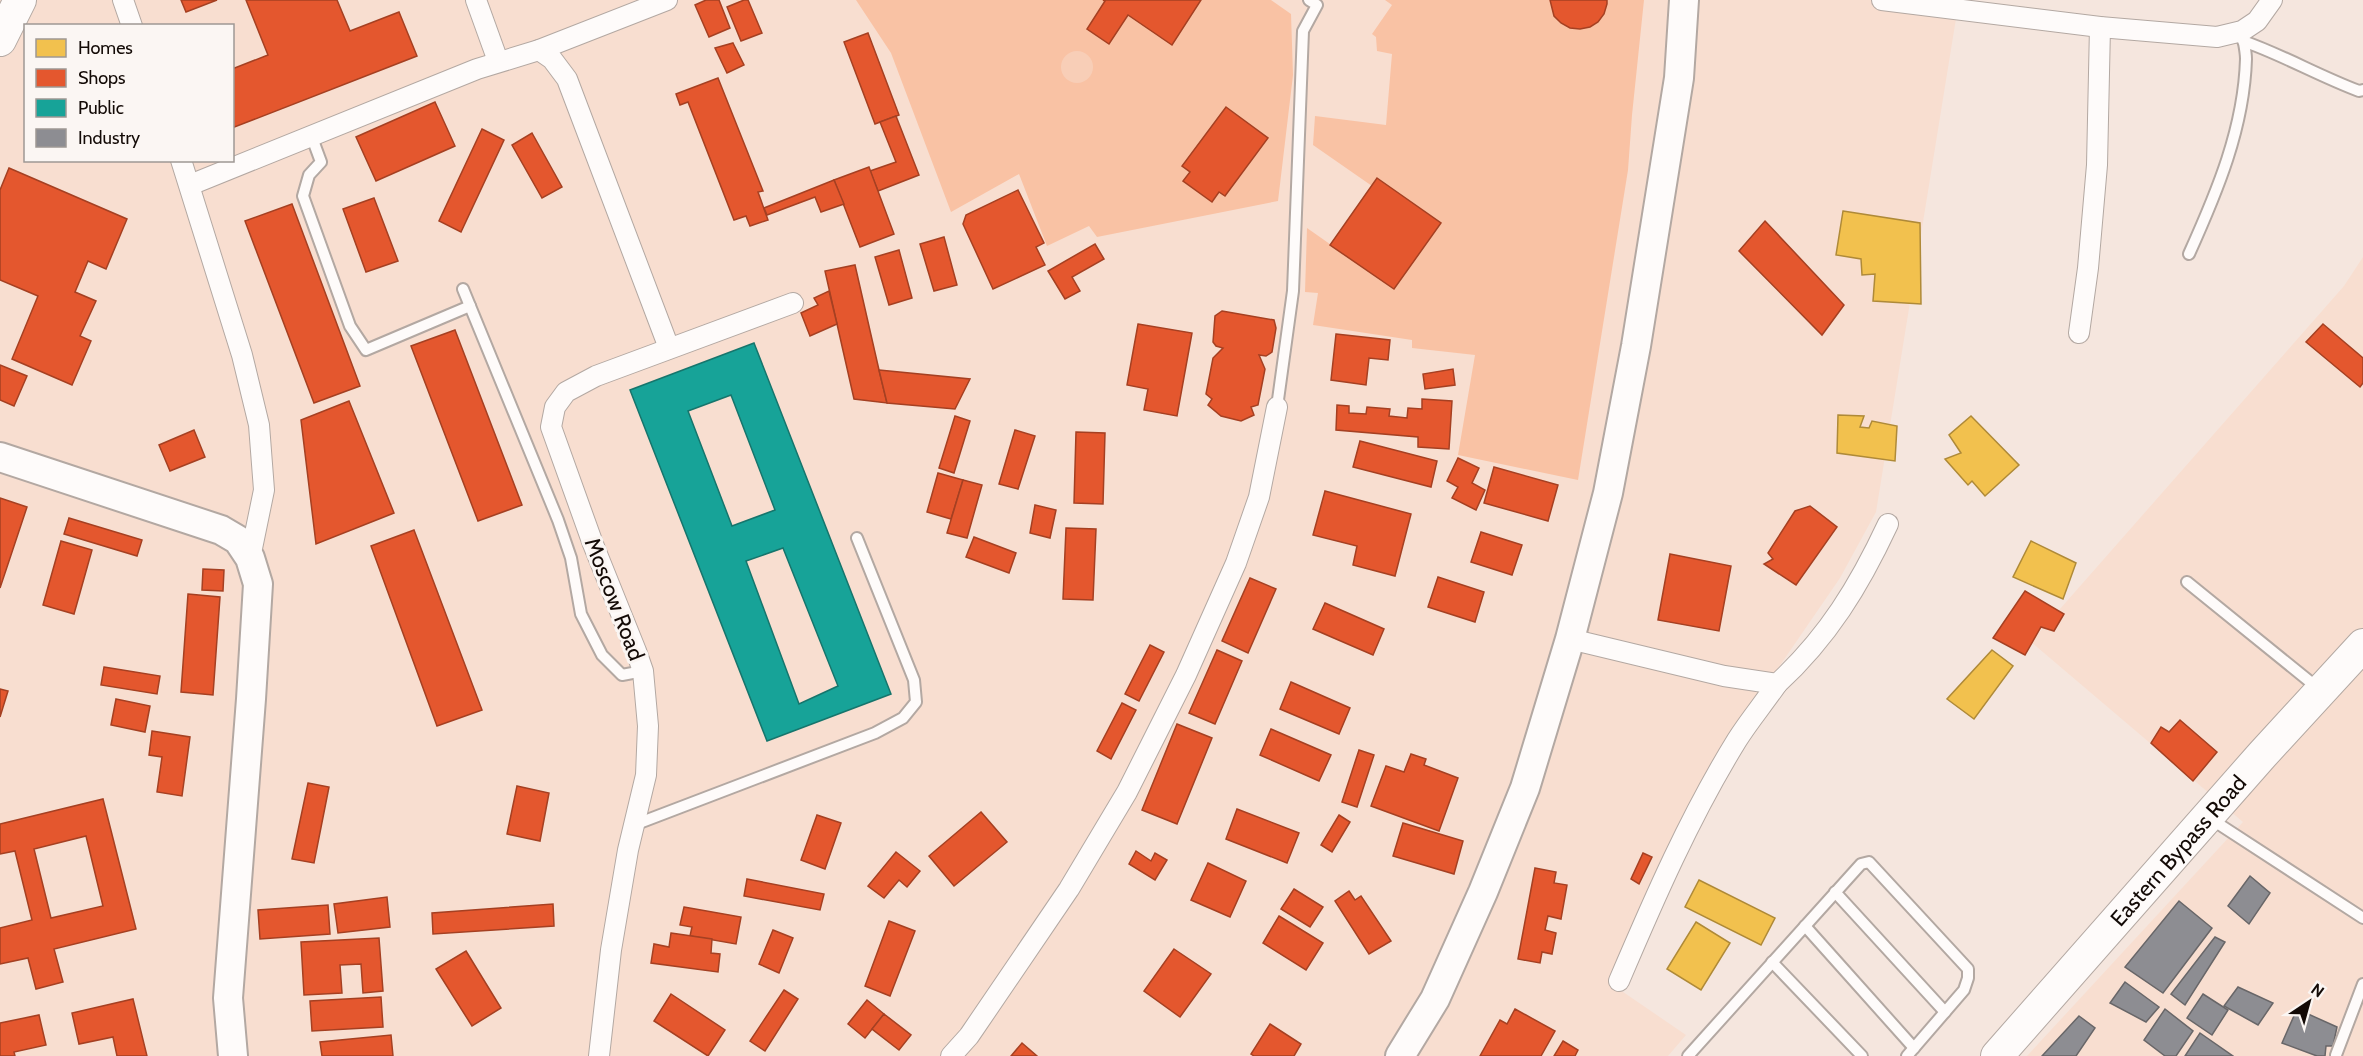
<svg xmlns="http://www.w3.org/2000/svg" width="2363" height="1056" font-family="Cabin,sans-serif">
  <rect width="100%" height="100%" fill="#f5e6de"/>
  <g fill="#f8ded0" fill-rule="evenodd">
    <path d="M 0,0 L 1959,0 L 1876,512 L 1840,578 L 1717,757 L 1610,983 L 1686,1035 L 1668,1056 L 0,1056 ZM 26,26 L 232,26 L 232,160 L 26,160 Z"/>
    <polygon points="2363,257 2363,1056 2027,1056 2243,822 2031,642 2344,286"/>
  </g>
  <g fill="#f9c2a4">
    <polygon points="856,0 1271,0 1291,14 1293,75 1278,201 1097,237 1089,226 1047,246 1019,174 951,212 891,53"/>
    <polygon points="1385,0 1644,0 1632,115 1628,170 1578,480 1458,455 1475,355 1412,348 1412,340 1313,325 1318,293 1305,292 1307,228 1394,289 1441,223 1377,178 1372,186 1313,145 1315,116 1386,125 1392,54 1377,51 1376,37 1372,34 1392,5"/>
  </g>
  <circle fill="#f8ceb7" cx="1077" cy="67" r="16"/>
  <g fill="#f2c14e" stroke="#af8a38" stroke-width="1.5">
    <polygon points="1843,211 1920,223 1921,304 1873,301 1875,274 1862,275 1861,259 1836,255"/>
    <polygon points="1838,415 1864,416 1860,427 1869,428 1872,421 1897,426 1895,461 1837,453"/>
    <polygon points="1971,416 2019,465 1985,496 1972,481 1968,485 1945,459 1961,453 1949,435"/>
    <polygon points="2031,541 2076,563 2063,599 2013,577"/>
    <polygon points="1992,650 2013,666 1974,719 1947,699"/>
    <polygon points="1699,880 1775,918 1761,945 1685,907"/>
    <polygon points="1696,922 1730,943 1701,990 1667,969"/>
  </g>
  <g fill="#e4572e" stroke="#a54022" stroke-width="1.5" fill-rule="evenodd">
    <polygon points="181,0 217,0 186,12"/>
    <polygon points="246,0 337,0 350,31 399,12 417,56 232,128 232,69 268,55"/>
    <polygon points="706,0 719,0 730,28 709,37 695,5"/>
    <polygon points="744,0 748,0 762,33 741,41 727,7"/>
    <polygon points="1103,0 1201,0 1172,45 1128,15 1109,44 1087,29 1105,1"/>
    <polygon points="1550,0 1607,0 1607,4 1604,14 1598,22 1590,27 1580,29 1570,28 1561,23 1554,16"/>
    <polygon points="868,33 899,115 875,124 844,42"/>
    <polygon points="733,43 744,65 727,73 715,48"/>
    <polygon points="718,78 763,191 758,192 768,220 750,226 746,216 734,220 688,102 680,105 676,94"/>
    <polygon points="435,102 455,146 376,181 356,137"/>
    <polygon points="1226,107 1268,138 1225,196 1219,192 1212,202 1183,181 1190,172 1182,166"/>
    <polygon points="896,116 919,175 878,191 870,171 896,162 880,122"/>
    <polygon points="482,129 504,140 461,232 439,221"/>
    <polygon points="532,133 562,187 542,198 512,145"/>
    <polygon points="869,167 894,234 860,247 834,180"/>
    <polygon points="9,168 127,219 106,269 88,261 75,292 96,301 80,336 91,341 72,385 12,359 38,296 0,280 0,190"/>
    <polygon points="1377,178 1441,223 1394,289 1330,245"/>
    <polygon points="834,180 844,204 821,212 815,197 767,215 764,208"/>
    <polygon points="1018,190 1044,243 1036,247 1045,265 993,289 963,224 966,215"/>
    <polygon points="374,198 398,261 366,272 343,209"/>
    <polygon points="292,204 360,386 314,403 245,221"/>
    <polygon points="1765,221 1844,305 1822,335 1739,251"/>
    <polygon points="944,237 957,285 934,291 920,244"/>
    <polygon points="1095,244 1104,259 1072,277 1080,291 1065,299 1048,271"/>
    <polygon points="899,250 912,298 889,305 875,257"/>
    <polygon points="855,265 879,370 887,403 854,399 825,271"/>
    <polygon points="829,291 837,324 810,336 801,313 818,305 814,298"/>
    <polygon points="1222,311 1274,320 1276,328 1272,352 1266,356 1259,355 1265,369 1258,405 1251,407 1254,415 1241,421 1221,416 1208,405 1212,399 1206,394 1213,358 1223,348 1216,346 1213,342 1215,316"/>
    <polygon points="1138,324 1192,333 1177,416 1144,410 1148,389 1127,385"/>
    <polygon points="2323,324 2363,358 2363,383 2360,387 2306,342"/>
    <polygon points="455,330 522,505 478,521 411,346"/>
    <polygon points="1336,334 1390,340 1388,360 1369,358 1366,385 1331,380"/>
    <polygon points="0,365 27,376 14,406 0,400"/>
    <polygon points="1453,369 1455,385 1425,389 1423,374"/>
    <polygon points="879,370 970,379 955,409 887,403"/>
    <polygon points="1422,399 1452,401 1449,449 1418,447 1418,437 1336,430 1337,405 1349,406 1349,413 1366,414 1367,407 1390,409 1389,416 1407,418 1408,408 1422,409"/>
    <polygon points="349,401 394,513 316,544 301,420"/>
    <polygon points="955,416 970,421 954,473 939,468"/>
    <polygon points="194,430 205,457 170,471 159,445"/>
    <polygon points="1015,430 1035,436 1018,489 999,484"/>
    <polygon points="1076,432 1105,433 1103,504 1074,503"/>
    <polygon points="1360,441 1437,461 1431,487 1353,467"/>
    <polygon points="1458,458 1479,468 1472,483 1485,490 1476,510 1452,498 1458,487 1447,481"/>
    <polygon points="1494,467 1558,485 1548,521 1484,503"/>
    <polygon points="938,473 963,480 951,519 927,512"/>
    <polygon points="963,480 982,485 967,538 947,533"/>
    <polygon points="1325,491 1411,514 1395,576 1353,565 1357,546 1313,535"/>
    <polygon points="0,498 27,507 0,588"/>
    <polygon points="1035,505 1056,510 1050,538 1030,533"/>
    <polygon points="1810,506 1837,527 1796,585 1764,564 1773,559 1768,553 1795,511"/>
    <polygon points="69,518 142,540 137,556 64,534"/>
    <polygon points="1066,528 1096,529 1093,600 1063,599"/>
    <polygon points="414,530 482,710 437,726 371,546"/>
    <polygon points="1481,532 1522,545 1512,575 1471,562"/>
    <polygon points="974,537 1016,553 1009,573 966,557"/>
    <polygon points="61,541 92,550 74,614 43,605"/>
    <polygon points="1670,554 1731,566 1719,631 1658,620"/>
    <polygon points="203,569 224,570 223,591 202,590"/>
    <polygon points="1438,577 1484,592 1475,622 1428,607"/>
    <polygon points="1250,578 1276,589 1248,653 1222,641"/>
    <polygon points="2025,591 2064,614 2054,631 2041,627 2025,655 1993,638"/>
    <polygon points="188,594 220,597 213,695 181,692"/>
    <polygon points="1325,603 1384,629 1373,655 1313,629"/>
    <polygon points="1150,645 1164,652 1139,701 1125,694"/>
    <polygon points="1217,650 1242,661 1215,724 1189,713"/>
    <polygon points="104,667 160,676 157,694 101,685"/>
    <polygon points="1291,682 1350,708 1339,734 1280,709"/>
    <polygon points="0,689 8,691 0,717"/>
    <polygon points="116,699 150,706 145,732 111,725"/>
    <polygon points="1122,703 1136,710 1111,759 1097,751"/>
    <polygon points="2180,720 2217,752 2193,781 2151,743 2161,727 2169,732"/>
    <polygon points="1177,724 1212,738 1177,824 1142,810"/>
    <polygon points="1271,729 1331,755 1319,781 1260,755"/>
    <polygon points="152,731 190,737 182,796 157,792 162,757 149,755"/>
    <polygon points="1359,750 1374,755 1357,807 1342,802"/>
    <polygon points="1411,754 1426,759 1424,765 1458,778 1439,831 1371,806 1386,766 1404,772"/>
    <polygon points="308,783 329,787 314,863 292,859"/>
    <polygon points="517,786 549,793 540,841 507,834"/>
    <path d="M 103,799 L 136,929 L 54,949 L 63,982 L 36,989 L 28,958 L 0,964 L 0,928 L 32,920 L 15,851 L 0,854 L 0,824 ZM 86,836 L 103,906 L 51,918 L 34,849 Z"/>
    <polygon points="1237,809 1299,833 1287,863 1226,839"/>
    <polygon points="981,812 1007,842 954,886 929,856"/>
    <polygon points="817,815 841,823 825,869 801,860"/>
    <polygon points="1339,815 1350,822 1332,852 1321,845"/>
    <polygon points="1403,823 1463,841 1454,874 1393,856"/>
    <polygon points="1136,851 1151,861 1155,853 1167,860 1155,880 1129,864"/>
    <polygon points="896,852 920,871 907,887 899,880 884,898 868,886"/>
    <polygon points="1643,853 1652,857 1639,884 1631,879"/>
    <polygon points="1208,863 1246,881 1230,917 1191,900"/>
    <polygon points="1535,868 1556,872 1554,883 1567,885 1561,919 1548,916 1545,930 1556,933 1552,954 1542,952 1540,963 1518,959"/>
    <polygon points="747,879 824,894 820,910 744,896"/>
    <polygon points="1294,889 1323,907 1310,927 1281,909"/>
    <polygon points="1349,891 1355,900 1361,896 1391,941 1369,954 1335,901"/>
    <polygon points="387,897 390,927 338,933 334,904"/>
    <polygon points="553,904 554,926 433,934 432,913"/>
    <polygon points="328,905 330,934 260,939 258,910"/>
    <polygon points="684,907 741,917 736,944 690,936 692,927 680,925"/>
    <polygon points="1279,916 1323,943 1306,970 1263,943"/>
    <polygon points="889,921 915,931 890,996 865,986"/>
    <polygon points="773,930 793,938 779,973 759,964"/>
    <polygon points="671,933 712,939 711,953 720,954 718,972 651,963 654,944 669,947"/>
    <polygon points="379,938 383,991 363,993 361,964 340,965 342,993 304,995 301,942"/>
    <polygon points="1174,949 1211,974 1180,1017 1144,991"/>
    <polygon points="466,951 501,1008 472,1026 436,969"/>
    <polygon points="784,990 798,999 765,1051 750,1041"/>
    <polygon points="671,994 725,1030 708,1056 654,1021"/>
    <polygon points="381,997 383,1027 312,1031 310,1001"/>
    <polygon points="133,999 147,1056 117,1056 113,1037 79,1044 72,1013"/>
    <polygon points="867,1000 884,1014 865,1038 848,1024"/>
    <polygon points="1515,1009 1555,1031 1541,1056 1480,1056 1500,1020 1507,1024"/>
    <polygon points="884,1014 911,1035 899,1050 872,1029"/>
    <polygon points="39,1015 46,1045 14,1052 15,1056 0,1056 0,1023"/>
    <polygon points="1270,1024 1301,1044 1294,1056 1254,1056 1251,1054"/>
    <polygon points="391,1035 393,1056 322,1056 320,1042"/>
    <polygon points="1563,1041 1578,1050 1575,1056 1554,1056"/>
    <polygon points="1022,1043 1037,1056 1011,1056"/>
  </g>
  <path fill="#17a398" stroke="#16756c" stroke-width="1.5" fill-rule="evenodd" d="M 754,343 L 891,694 L 767,741 L 630,390 ZM 731,395 L 775,510 L 732,526 L 688,411 ZM 783,548 L 838,686 L 799,704 L 746,561 Z"/>
  <g fill="#8d8d92" stroke="#686668" stroke-width="1.5">
    <polygon points="2250,876 2270,893 2249,924 2228,906"/>
    <polygon points="2179,901 2212,928 2163,993 2125,967"/>
    <polygon points="2215,937 2225,942 2185,1005 2171,994"/>
    <polygon points="2125,982 2159,1007 2146,1022 2110,1003"/>
    <polygon points="2238,987 2273,1003 2258,1025 2224,1006"/>
    <polygon points="2203,994 2228,1010 2212,1035 2187,1018"/>
    <polygon points="2165,1009 2193,1031 2176,1056 2165,1056 2144,1040"/>
    <polygon points="2297,1009 2337,1027 2333,1046 2326,1046 2325,1056 2317,1056 2282,1043"/>
    <polygon points="2079,1016 2095,1028 2076,1056 2042,1056"/>
    <polygon points="2200,1033 2233,1056 2185,1056"/>
  </g>
  <g fill="none" stroke-linecap="round" stroke-linejoin="round">
    <defs>
      <g id="lane">
        <path d="M 2243,41 C 2283,55 2319,76 2359,91 L 2363,90"/>
        <polyline points="311,135 321,162 309,175 303,196 350,326 366,350 470,306"/>
        <path d="M 2189,254 C 2217,192 2244,128 2246,59 C 2246,50 2243,40 2242,31"/>
        <polyline points="463,289 558,520 571,558 581,614 602,655 622,675 643,671"/>
        <polyline points="1277,407 1293,291 1303,31 1317,5 1309,0"/>
        <polyline points="2187,582 2319,689"/>
        <polyline points="2211,819 2363,918"/>
        <polyline points="634,825 875,733 903,718 916,702 914,680 857,538"/>
        <polyline points="1835,892 1945,1012"/>
        <polyline points="1805,926 1914,1048"/>
        <polyline points="1772,962 1862,1056"/>
        <polyline points="2336,1055 2363,984"/>
        <polyline points="1688,1056 1861,864 1869,862 1968,969 1968,978 1964,990 1907,1056"/>
      </g>
      <g id="street">
        <polyline points="123,0 132,26"/>
        <polyline points="476,0 498,61"/>
        <polyline points="1882,0 2100,27 2217,37 2242,31 2257,21 2272,0"/>
        <polyline points="539,50 552,59 567,79 669,348"/>
        <polyline points="181,160 242,355 259,425 264,490 250,558"/>
        <polyline points="190,185 477,69 539,50 667,0"/>
        <polyline points="2079,333 2088,268 2097,165 2100,27"/>
        <path d="M 1570,639 L 1724,676 L 1777,684 C 1828,637 1859,586 1888,524"/>
        <path d="M 1619,981 C 1654,899 1690,816 1737,740 C 1749,721 1764,703 1777,684"/>
        <polyline points="599,1056 611,950 628,850 646,775 648,726 643,671 636,651 593,544 551,427 555,407 566,392 596,376 793,303"/>
        <polyline points="951,1056 969,1036 1069,889 1127,792 1186,675 1236,563 1259,497 1277,407"/>
      </g>
      <g id="secondary">
        <polyline points="0,457 221,530 238,540 250,558 258,584 251,699 228,998 233,1056"/>
        <polyline points="1400,1056 1435,999 1483,892 1525,788 1570,639 1608,493 1636,346 1679,78 1684,0"/>
      </g>
      <g id="primary">
        <polyline points="0,40 20,0"/>
        <path id="s1" d="M 1997,1056 L 2262,755 L 2363,645"/>
      </g>
    </defs>
    <use href="#lane" stroke="#b3a8a2" stroke-width="14"/>
    <use href="#street" stroke="#b3a8a2" stroke-width="22"/>
    <use href="#secondary" stroke="#b3a8a2" stroke-width="32"/>
    <use href="#primary" stroke="#b3a8a2" stroke-width="34"/>
    <use href="#lane" stroke="#fefbfa" stroke-width="10"/>
    <use href="#street" stroke="#fefbfa" stroke-width="20"/>
    <use href="#secondary" stroke="#fefbfa" stroke-width="28"/>
    <use href="#primary" stroke="#fefbfa" stroke-width="32"/>
  </g>
  <g text-anchor="middle" stroke-width="6" stroke-linejoin="round" paint-order="stroke">
    <g font-size="22" fill="#130a06" stroke="#fbf6f3">
      <text transform="translate(615 599) rotate(69)" y="8">Moscow Road</text>
      <text dy="8" stroke="none"><textPath href="#s1" startOffset="274">Eastern Bypass Road</textPath></text>
    </g>
  </g>
  <rect x="24" y="24" width="210" height="138" fill="#fbf6f3" stroke="#9e9894" stroke-width="1.5"/>
  <rect x="36" y="39" width="30" height="18" fill="#f2c14e" stroke="#9e9894" stroke-width="1.5"/>
  <text x="78" y="54" font-size="18" fill="#130a06">Homes</text>
  <rect x="36" y="69" width="30" height="18" fill="#e4572e" stroke="#9e9894" stroke-width="1.5"/>
  <text x="78" y="84" font-size="18" fill="#130a06">Shops</text>
  <rect x="36" y="99" width="30" height="18" fill="#17a398" stroke="#9e9894" stroke-width="1.5"/>
  <text x="78" y="114" font-size="18" fill="#130a06">Public</text>
  <rect x="36" y="129" width="30" height="18" fill="#8d8d92" stroke="#9e9894" stroke-width="1.5"/>
  <text x="78" y="144" font-size="18" fill="#130a06">Industry</text>
  <g transform="translate(2309 1002) rotate(36)" stroke="#fbf6f3" stroke-width="4.5" paint-order="stroke">
  <path d="M0-4.5L10 22L0 15L-10 22Z" fill="#130a06"/>
  <text y="-9" font-size="16" font-weight="bold" text-anchor="middle" fill="#130a06">N</text>
  </g>
</svg>
